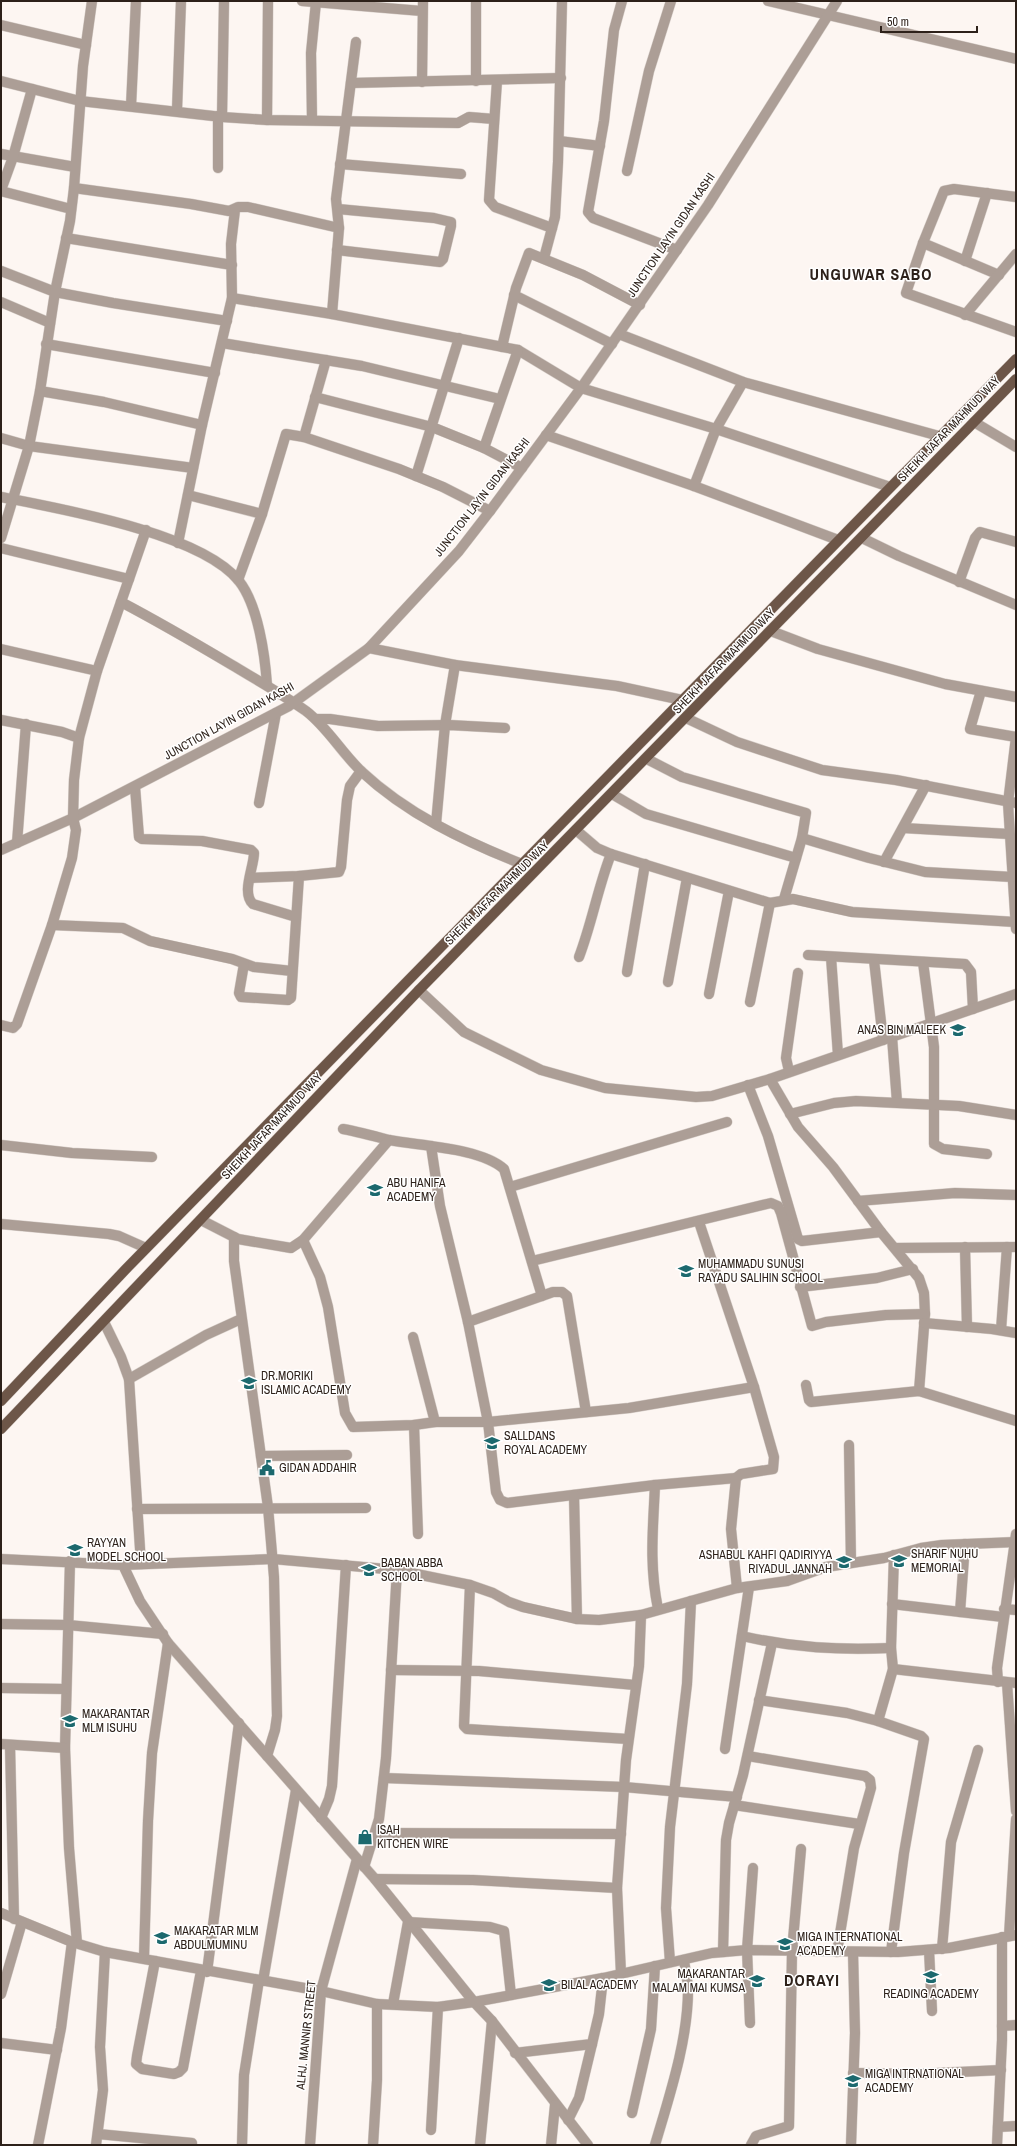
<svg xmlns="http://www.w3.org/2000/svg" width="1017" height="2146" font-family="'Archivo Narrow',sans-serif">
  <rect width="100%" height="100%" fill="#fdf6f2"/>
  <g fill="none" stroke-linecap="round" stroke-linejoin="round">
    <defs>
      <g id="minor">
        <polyline points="302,1 422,11"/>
        <polyline points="622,1 614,30 604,121 588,212 593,218 677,250"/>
        <polyline points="768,1 1016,59"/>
        <polyline points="1,25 86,45"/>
        <polyline points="1,81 80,101 222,117 267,120 458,123 469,117 494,119"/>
        <polyline points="476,81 476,1"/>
        <polyline points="497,81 489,200 495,207 552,228"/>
        <polyline points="422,82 423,1"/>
        <polyline points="351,83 561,78"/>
        <polyline points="131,106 136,1"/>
        <polyline points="177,110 181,1"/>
        <polyline points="222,117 224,1"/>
        <polyline points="267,120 268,1"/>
        <polyline points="312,120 311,53 316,2"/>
        <polyline points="559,141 600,146"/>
        <polyline points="1,154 75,167"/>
        <polyline points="340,164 461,174"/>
        <polyline points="218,168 218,116"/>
        <polyline points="627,171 649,71 671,1"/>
        <polyline points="74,188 191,204 229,211 238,207 248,207 339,228"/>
        <polyline points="1,190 13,157 32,89"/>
        <polyline points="1,191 71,209"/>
        <polyline points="66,238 232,265"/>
        <polyline points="923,243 944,191 954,189 1016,197"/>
        <polyline points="337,250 440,262 443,259 451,226 451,222 434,218 338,209"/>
        <polyline points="544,258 555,217 558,162 562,1"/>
        <polyline points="965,261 987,193"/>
        <polyline points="1,271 55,292 113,303 227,321"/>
        <polyline points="999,275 923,243 906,293 1016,332"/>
        <polyline points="514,295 612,344"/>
        <polyline points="232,298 332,314 518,350 581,388 716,429 890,487"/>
        <polyline points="1,302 50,323"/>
        <polyline points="332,314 339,228 336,199 356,42"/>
        <polyline points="965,315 1016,254"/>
        <polyline points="619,334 743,382 939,436"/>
        <polyline points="222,343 362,366 500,399"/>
        <polyline points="46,344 215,373"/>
        <polyline points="502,347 516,288 529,253 583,275 640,305"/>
        <polyline points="40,391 104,402 202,425"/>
        <polyline points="315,397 432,427 484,448 522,468"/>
        <polyline points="974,422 1016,447"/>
        <polyline points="546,435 694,486 838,540"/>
        <polyline points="304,437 326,360"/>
        <polyline points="1,438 29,446 193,468"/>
        <polyline points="484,448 518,350"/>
        <polyline points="416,476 459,338"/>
        <polyline points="694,486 716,429 743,382"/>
        <polyline points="188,495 262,514"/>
        <path d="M 1,497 C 61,509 201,533 239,581 C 258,605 265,655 267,685"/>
        <polyline points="1,538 29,446 40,391 55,292 70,221 74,188 83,66 92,1"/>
        <polyline points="862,538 899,556 1016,605"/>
        <polyline points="178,543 202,425 232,298 231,244 235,210"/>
        <polyline points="1,548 129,579"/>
        <polyline points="238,580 262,514 286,434 304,437 399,469 443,487 490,511"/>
        <polyline points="959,582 975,538 980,532 1016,542"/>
        <path d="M 121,602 C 159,622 195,643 232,665 C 257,680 282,694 306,711 C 328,728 341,752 361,771 C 407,814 464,841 522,864"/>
        <polyline points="771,631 818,649 945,684 1016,697"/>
        <polyline points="369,648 455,665 617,686 682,700"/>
        <polyline points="1,649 97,671"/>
        <polyline points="981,691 970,729 1016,737"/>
        <polyline points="686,718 737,742 822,770 896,780 1016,803"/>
        <polyline points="316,719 330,719 378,726 449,725 505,728"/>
        <polyline points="1,720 62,732 79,738"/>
        <polyline points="1016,737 1008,803 1016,929"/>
        <polyline points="647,759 682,777 806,813 802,838 784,899"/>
        <path d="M 135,787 L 139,837 L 142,839 L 202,841 L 251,850 L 254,853 C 254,867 241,893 253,904 L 296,917"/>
        <polyline points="612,794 646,814 796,858"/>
        <polyline points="259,803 276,713"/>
        <polyline points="436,824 445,725 455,665"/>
        <polyline points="903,828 1009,834"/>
        <polyline points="576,830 597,848 611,854 770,903 793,899 852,912 1015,922"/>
        <polyline points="802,838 869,858 925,872 1012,877"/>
        <polyline points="17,843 26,724"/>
        <polyline points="1,850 73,818 289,706 369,648 459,551 490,511 581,388 708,205 837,1"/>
        <polyline points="884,862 926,785"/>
        <polyline points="250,878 299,876 339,872 341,867 347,800 350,786 361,771"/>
        <polyline points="52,925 123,928 150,941 232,959 254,967 292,971"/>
        <polyline points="808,955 965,964 971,972 973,1009"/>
        <path d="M 579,957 C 592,923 598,887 611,854"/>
        <polyline points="831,957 838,1055"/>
        <polyline points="874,960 883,1040"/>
        <polyline points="923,962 934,1047 934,1144 943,1149 987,1154"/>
        <polyline points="244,964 239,993 241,997 288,1000 291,998 299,876"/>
        <polyline points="627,972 645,864"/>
        <polyline points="668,982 687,878"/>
        <polyline points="419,990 464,1032 541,1070 605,1088 696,1097 712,1096 770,1079 1016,994"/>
        <polyline points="709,994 729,891"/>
        <polyline points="750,1002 770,903"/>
        <polyline points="1,1025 13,1028 17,1024 52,925 72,858 76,830 73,818 74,780 79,738 97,671 146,530"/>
        <polyline points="892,1037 897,1102"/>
        <polyline points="789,1071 786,1058 798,973"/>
        <polyline points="770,1079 798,1127 833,1167 881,1232 919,1278 924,1293 925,1314 919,1391"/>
        <polyline points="748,1085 768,1136 798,1239 802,1241 881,1232"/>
        <polyline points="790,1114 834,1103 856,1101 959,1106 1016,1115"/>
        <path d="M 343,1129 C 359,1132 374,1136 389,1140 C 421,1146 481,1148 504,1169 L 542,1296"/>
        <polyline points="1,1145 72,1153 152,1157"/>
        <polyline points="431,1146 440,1206 468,1322 488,1422 496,1492 500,1500 507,1503 655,1485 736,1478"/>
        <polyline points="510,1187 727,1122"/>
        <polyline points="858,1201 955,1193 1016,1195"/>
        <polyline points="201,1220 238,1239 291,1248 303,1240 389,1140"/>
        <polyline points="699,1222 754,1387 774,1457 773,1469 741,1474 736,1478 731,1529 737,1588"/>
        <polyline points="1,1224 109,1234 119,1236 146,1248"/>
        <polyline points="234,1237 234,1261 268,1507 274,1577 277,1716 275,1730 267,1756"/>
        <polyline points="303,1240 320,1277 328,1307 345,1413 353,1427 414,1425 435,1422 488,1422 629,1408 754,1387"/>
        <polyline points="965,1247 967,1327"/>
        <polyline points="895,1248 1016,1247"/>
        <polyline points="532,1261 771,1203 778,1206 781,1213 812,1326 826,1322 886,1315 925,1314"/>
        <polyline points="800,1287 877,1278 913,1269"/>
        <polyline points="104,1322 121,1357 129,1379 141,1564"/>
        <polyline points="468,1322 553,1292 562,1292 567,1296 586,1412"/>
        <polyline points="924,1323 992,1329 1016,1333"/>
        <polyline points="1001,1330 1007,1247"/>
        <polyline points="413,1337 435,1422"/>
        <polyline points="129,1379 206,1335 241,1319"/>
        <polyline points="806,1385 809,1400 811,1402 919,1391 1016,1421"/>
        <polyline points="414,1425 418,1534"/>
        <polyline points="849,1445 851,1563"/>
        <polyline points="261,1456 347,1455"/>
        <path d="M 655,1485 C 653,1529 649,1565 658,1609"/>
        <polyline points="574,1495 577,1619"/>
        <polyline points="137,1509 366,1508"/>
        <polyline points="1,1559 123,1565 140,1601 168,1643 375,1879 474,2002 492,2021 588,2145"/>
        <polyline points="70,1561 65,1748 69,1848 77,1943"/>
        <polyline points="123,1565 273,1559 397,1570 470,1585 493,1593 509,1602 523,1607 577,1619 599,1620 641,1615 737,1588 787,1581 826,1567 884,1558 921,1548 942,1545 1016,1542"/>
        <polyline points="470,1585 464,1726 467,1729 628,1739"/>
        <polyline points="892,1604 1003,1617"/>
        <polyline points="1004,1609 1016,1610"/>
        <polyline points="960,1612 965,1544"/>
        <polyline points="1,1624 68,1625 163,1634"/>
        <path d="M 742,1636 C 794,1648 838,1650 891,1648"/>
        <polyline points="893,1669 1016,1683"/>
        <polyline points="391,1670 479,1671 635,1685"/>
        <polyline points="998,1682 997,1668 1016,1534"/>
        <polyline points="1007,1683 1016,1811"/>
        <polyline points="1,1688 66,1689"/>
        <polyline points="759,1700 847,1713 878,1721 921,1736 924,1739 904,1853 891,1952"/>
        <polyline points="878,1721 893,1669 891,1648 894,1555"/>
        <polyline points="1,1744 65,1748"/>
        <polyline points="10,1745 14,1919"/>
        <polyline points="725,1749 749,1587"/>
        <polyline points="748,1756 865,1776 870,1780 871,1788 854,1848 837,1952"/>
        <polyline points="384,1778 624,1787 737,1797"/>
        <polyline points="734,1805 859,1824"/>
        <polyline points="321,1818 329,1799 332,1786 346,1565"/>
        <polyline points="376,1833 621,1834"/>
        <polyline points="364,1867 379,1819 386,1758 397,1570"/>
        <polyline points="375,1879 473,1880 617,1888"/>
        <polyline points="1,1913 72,1942 105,1952 321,1991 377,2004 438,2007 474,2002 603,1978 712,1953 747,1950 898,1952 949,1948 1016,1935"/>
        <polyline points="1009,1936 1016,1819"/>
        <polyline points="942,1949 951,1842 978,1750"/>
        <polyline points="929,1950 932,2011"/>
        <polyline points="723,1952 726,1840 729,1823 743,1775 772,1643"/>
        <polyline points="144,1958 148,1821 152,1753 168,1643"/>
        <polyline points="155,1961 137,2056 136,2064 142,2069 174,2074 179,2072 183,2068 201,1971"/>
        <polyline points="670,1962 666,1908 670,1827 687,1684 691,1601"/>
        <polyline points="207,1972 239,1723"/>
        <polyline points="621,1974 617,1888 626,1760 639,1666 641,1615"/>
        <polyline points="263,1981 296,1790"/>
        <polyline points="1,1994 22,1922"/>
        <polyline points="393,2004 408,1922 490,1927 504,1931 511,1995"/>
        <polyline points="750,2023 747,1950 753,1868"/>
        <polyline points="1002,2026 1016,2025"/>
        <polyline points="1,2043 57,2050"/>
        <polyline points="515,2053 592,2044 599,2014 603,1978"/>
        <polyline points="853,2073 917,2074 1001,2070"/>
        <polyline points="632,2113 651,2029 655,1966"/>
        <polyline points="568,2120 579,2098 592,2044"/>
        <polyline points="998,2127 1016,2126"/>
        <polyline points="431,2130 438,2007"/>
        <polyline points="98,2134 192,2143"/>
        <polyline points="38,2145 61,2028 72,1942"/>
        <polyline points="96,2145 103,2090 100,2047 105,1952"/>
        <polyline points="242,2145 244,2075 259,1980"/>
        <polyline points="310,2145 321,1991 357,1859"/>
        <polyline points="373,2145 377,2080 377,2004"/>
        <polyline points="480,2145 492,2021"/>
        <polyline points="551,2145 555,2105"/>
        <path d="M 655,2145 C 669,2097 688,2041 688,1990 C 688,1980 685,1969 684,1960"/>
        <polyline points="751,2145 756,2136 789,2126 792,1951 801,1849"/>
        <polyline points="851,2145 855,2033 853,1952"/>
        <polyline points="997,2145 1002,2040 1002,1937"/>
      </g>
      <g id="primary">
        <polyline points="1,1401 125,1270 1016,359"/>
        <polyline points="1,1429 419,990 1016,379"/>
      </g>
    </defs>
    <use href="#minor" stroke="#d8d0cb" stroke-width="11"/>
    <use href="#primary" stroke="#d8d0cb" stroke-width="11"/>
    <use href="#minor" stroke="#ac9e96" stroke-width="10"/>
    <use href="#primary" stroke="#6d5648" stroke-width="10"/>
  </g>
  <defs>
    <symbol id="school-bare" viewBox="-9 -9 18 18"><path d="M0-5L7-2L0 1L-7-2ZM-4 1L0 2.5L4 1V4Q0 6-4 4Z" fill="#1c696e" stroke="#fff" stroke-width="2.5" paint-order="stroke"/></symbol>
    <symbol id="civic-bare" viewBox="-9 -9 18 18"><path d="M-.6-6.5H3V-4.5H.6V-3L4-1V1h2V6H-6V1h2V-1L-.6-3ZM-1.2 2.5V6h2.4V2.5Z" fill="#1c696e" stroke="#fff" stroke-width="2.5" paint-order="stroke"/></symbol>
    <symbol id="shop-bare" viewBox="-9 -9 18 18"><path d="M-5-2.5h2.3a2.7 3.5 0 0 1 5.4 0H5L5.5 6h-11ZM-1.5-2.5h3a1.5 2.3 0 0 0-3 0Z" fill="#1c696e" stroke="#fff" stroke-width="2.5" paint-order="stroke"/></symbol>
  </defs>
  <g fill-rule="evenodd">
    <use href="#school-bare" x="947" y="1019" width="22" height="22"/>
    <use href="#school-bare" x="364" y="1179" width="22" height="22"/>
    <use href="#school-bare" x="675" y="1260" width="22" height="22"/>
    <use href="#school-bare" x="238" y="1372" width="22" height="22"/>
    <use href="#school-bare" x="481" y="1432" width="22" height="22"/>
    <use href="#civic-bare" x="256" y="1457" width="22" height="22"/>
    <use href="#school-bare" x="64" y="1539" width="22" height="22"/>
    <use href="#school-bare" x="888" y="1550" width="22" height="22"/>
    <use href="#school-bare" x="833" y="1551" width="22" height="22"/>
    <use href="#school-bare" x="358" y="1559" width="22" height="22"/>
    <use href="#school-bare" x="59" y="1710" width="22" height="22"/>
    <use href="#shop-bare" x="354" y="1826" width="22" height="22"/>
    <use href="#school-bare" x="151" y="1927" width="22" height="22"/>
    <use href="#school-bare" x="774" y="1933" width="22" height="22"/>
    <use href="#school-bare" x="920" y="1966" width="22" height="22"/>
    <use href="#school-bare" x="746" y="1970" width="22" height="22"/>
    <use href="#school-bare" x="538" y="1974" width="22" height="22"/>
    <use href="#school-bare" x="842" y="2070" width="22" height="22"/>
  </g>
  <g text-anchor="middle" stroke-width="3" stroke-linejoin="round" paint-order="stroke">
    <g font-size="12" fill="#2d211a" stroke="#fff">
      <text transform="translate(671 235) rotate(-56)" y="4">JUNCTION LAYIN GIDAN KASHI</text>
      <text transform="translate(949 429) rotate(-46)" y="4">SHEIKH JAFAR MAHMUD WAY</text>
      <text transform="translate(482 497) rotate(-52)" y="4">JUNCTION LAYIN GIDAN KASHI</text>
      <text transform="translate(724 661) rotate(-46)" y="4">SHEIKH JAFAR MAHMUD WAY</text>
      <text transform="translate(229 721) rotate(-29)" y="4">JUNCTION LAYIN GIDAN KASHI</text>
      <text transform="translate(497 893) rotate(-45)" y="4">SHEIKH JAFAR MAHMUD WAY</text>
      <text transform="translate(272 1126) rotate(-47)" y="4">SHEIKH JAFAR MAHMUD WAY</text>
      <text transform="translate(306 2035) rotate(-84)" y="4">ALHJ. MANNIR STREET</text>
    </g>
    <g font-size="12" fill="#2d211a" stroke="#fff" text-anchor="start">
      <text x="946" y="1034" text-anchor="end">ANAS BIN MALEEK</text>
      <text x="387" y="1187">ABU HANIFA<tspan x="387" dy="14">ACADEMY</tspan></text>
      <text x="698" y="1268">MUHAMMADU SUNUSI<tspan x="698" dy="14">RAYADU SALIHIN SCHOOL</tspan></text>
      <text x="261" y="1380">DR.MORIKI<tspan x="261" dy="14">ISLAMIC ACADEMY</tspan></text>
      <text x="504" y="1440">SALLDANS<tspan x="504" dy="14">ROYAL ACADEMY</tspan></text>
      <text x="279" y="1472">GIDAN ADDAHIR</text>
      <text x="87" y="1547">RAYYAN<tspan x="87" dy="14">MODEL SCHOOL</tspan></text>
      <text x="911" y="1558">SHARIF NUHU<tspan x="911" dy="14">MEMORIAL</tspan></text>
      <text x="832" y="1559" text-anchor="end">ASHABUL KAHFI QADIRIYYA<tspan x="832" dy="14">RIYADUL JANNAH</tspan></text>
      <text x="381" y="1567">BABAN ABBA<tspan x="381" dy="14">SCHOOL</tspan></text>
      <text x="82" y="1718">MAKARANTAR<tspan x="82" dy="14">MLM ISUHU</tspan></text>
      <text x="377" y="1834">ISAH<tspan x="377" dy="14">KITCHEN WIRE</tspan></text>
      <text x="174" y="1935">MAKARATAR MLM<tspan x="174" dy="14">ABDULMUMINU</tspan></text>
      <text x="797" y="1941">MIGA INTERNATIONAL<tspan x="797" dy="14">ACADEMY</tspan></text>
      <text x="745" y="1978" text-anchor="end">MAKARANTAR<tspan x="745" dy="14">MALAM MAI KUMSA</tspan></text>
      <text x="561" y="1989">BILAL ACADEMY</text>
      <text x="931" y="1998" text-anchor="middle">READING ACADEMY</text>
      <text x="865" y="2078">MIGA INTRNATIONAL<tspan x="865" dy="14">ACADEMY</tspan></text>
    </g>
    <g font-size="16" font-weight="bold" letter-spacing="1" fill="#2d211a" stroke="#fff">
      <text x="871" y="280">UNGUWAR SABO</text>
      <text x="812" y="1986">DORAYI</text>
    </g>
  </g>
  <rect width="1017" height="2146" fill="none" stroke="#2d211a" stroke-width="4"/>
  <path d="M881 26v6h96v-6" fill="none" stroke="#2d211a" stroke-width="2"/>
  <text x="887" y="26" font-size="12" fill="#2d211a" stroke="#ffffff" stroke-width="3" paint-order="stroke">50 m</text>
</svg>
